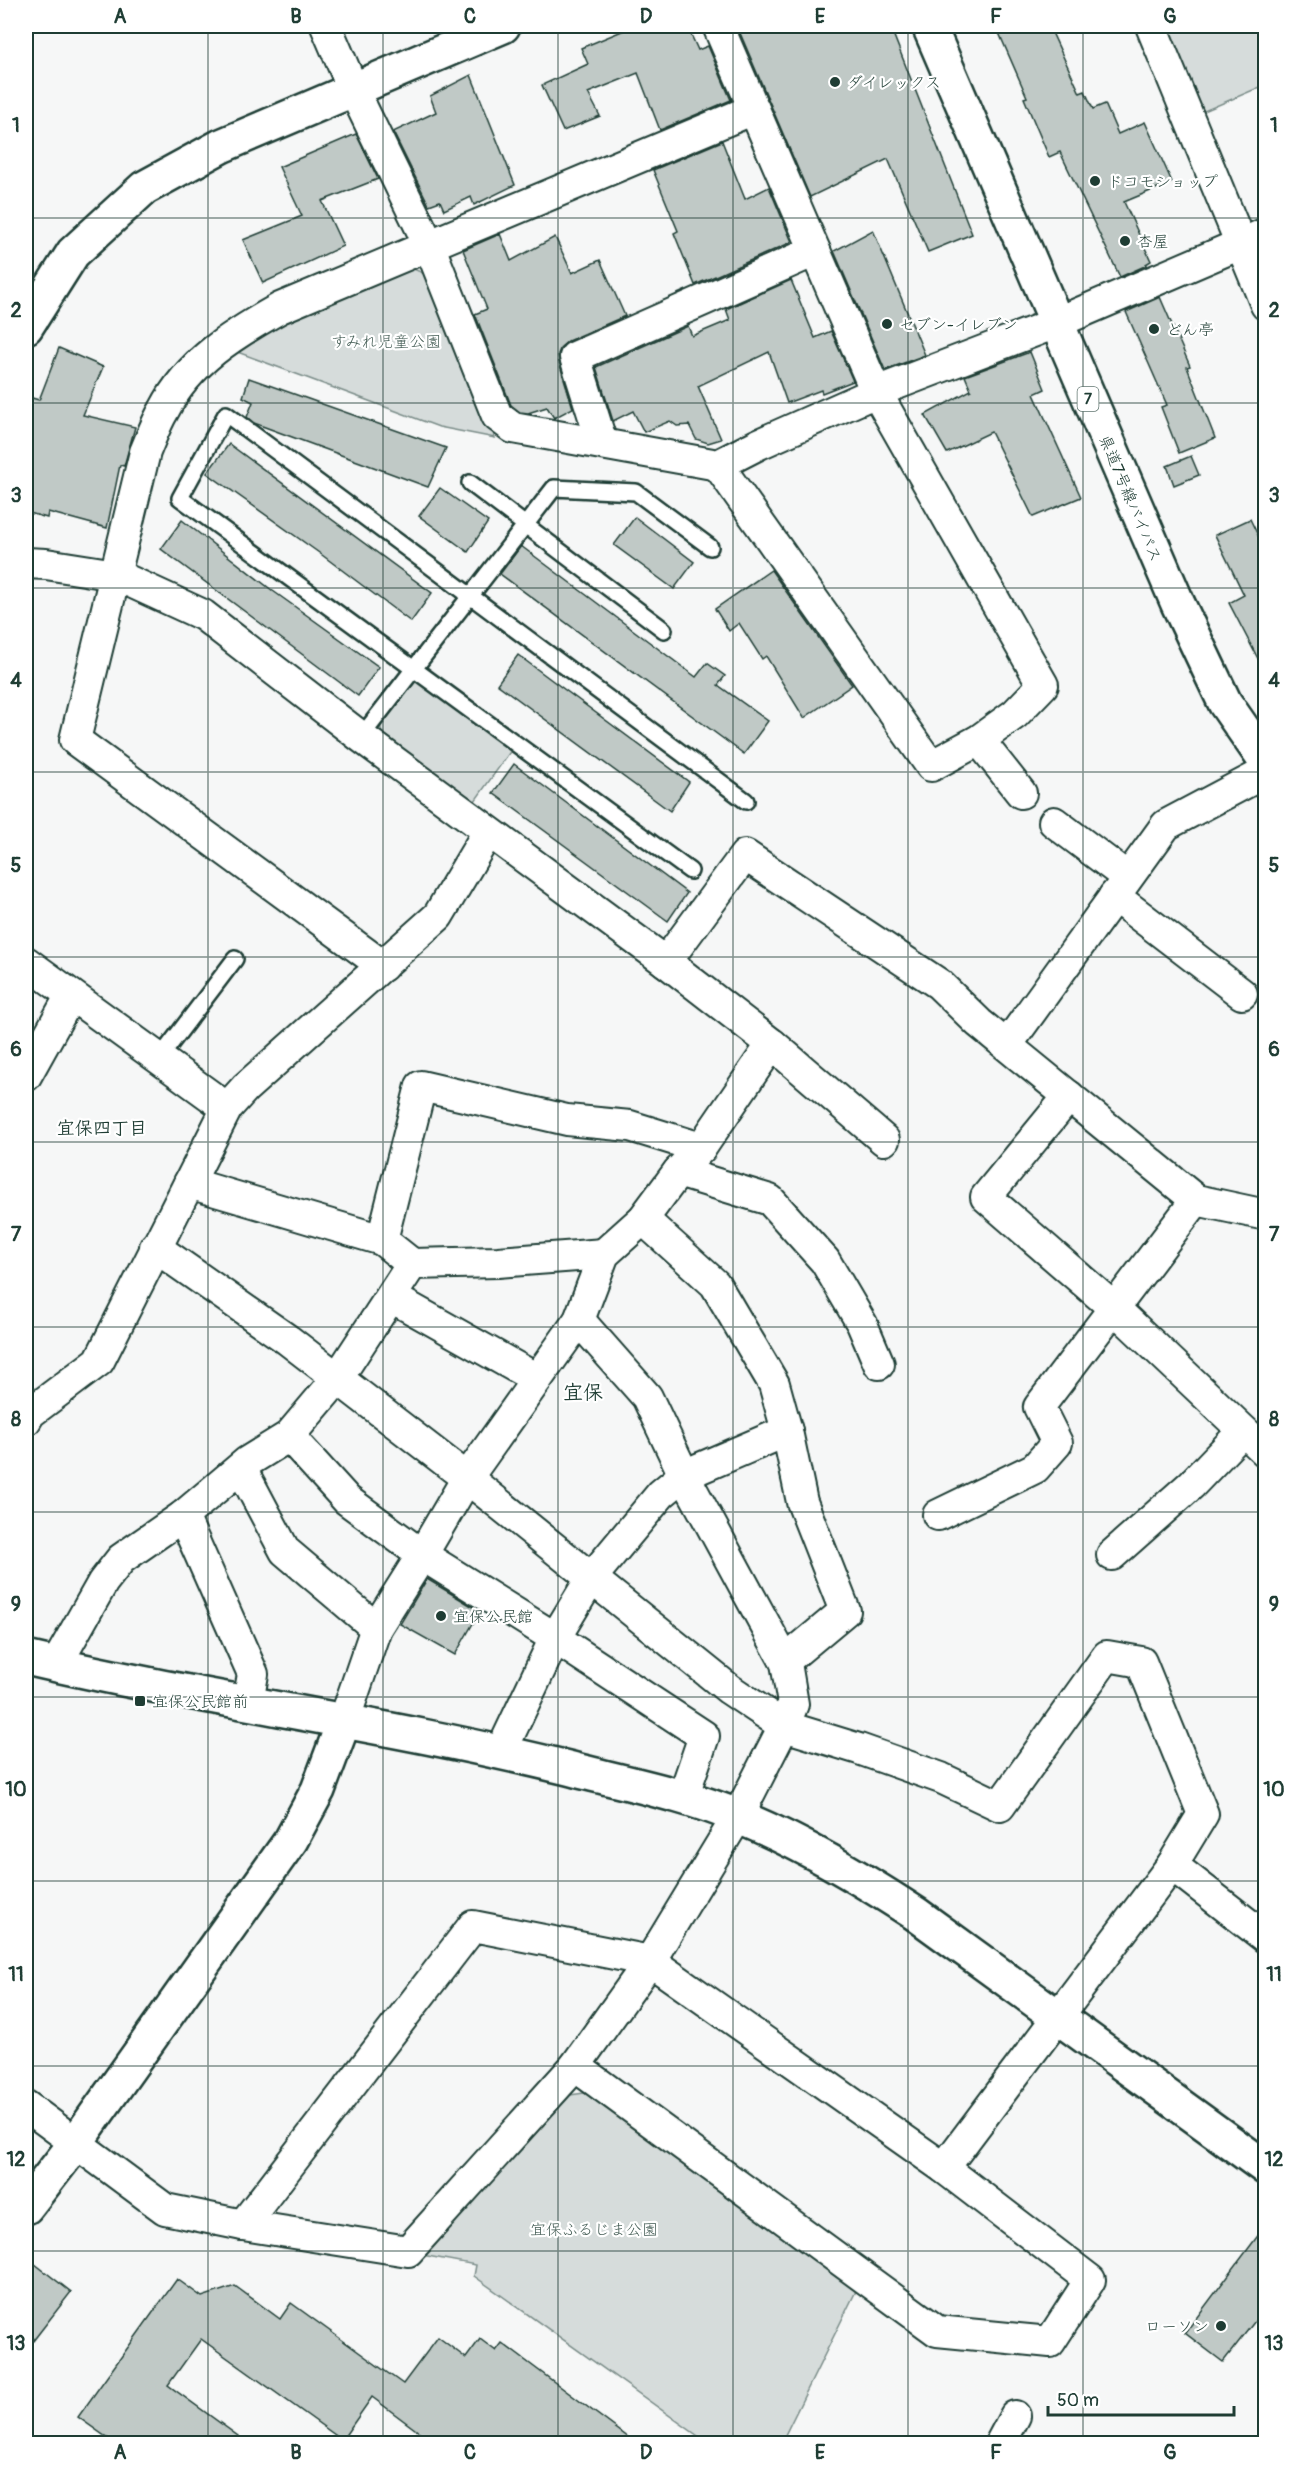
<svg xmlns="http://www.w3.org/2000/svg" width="1291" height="2469" font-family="Pangolin,'Klee One',sans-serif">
  <rect width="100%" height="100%" fill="#f6f7f7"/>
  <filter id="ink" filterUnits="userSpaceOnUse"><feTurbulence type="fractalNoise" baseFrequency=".0167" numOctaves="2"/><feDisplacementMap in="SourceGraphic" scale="12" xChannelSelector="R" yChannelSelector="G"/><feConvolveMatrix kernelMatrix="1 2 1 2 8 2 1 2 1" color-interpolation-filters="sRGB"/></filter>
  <g filter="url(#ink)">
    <g fill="#d6dcdb" stroke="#7a8c88" stroke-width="1.5">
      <polygon points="1159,26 1265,26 1265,85 1195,115"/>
      <polygon points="405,265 425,274 495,438 439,427 232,350 275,320"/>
      <polygon points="414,677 512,749 470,808 383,741 380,724"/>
      <polygon points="591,2092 857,2289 781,2443 708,2443 474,2276 476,2265 422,2255 570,2095"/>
    </g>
    <g fill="#c0c9c6" stroke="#1f3d34" stroke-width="1.5">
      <polygon points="634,26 687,26 698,50 708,46 731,100 660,130 638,73 588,93 600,116 563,131 542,85 588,64 581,48"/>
      <polygon points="737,26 890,26 972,234 928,252 888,159 810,197"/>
      <polygon points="996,26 1049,26 1080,93 1085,91 1093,109 1105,104 1118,134 1145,122 1172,182 1124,202 1151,261 1146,264 1147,265 1120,277 1060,152 1049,157 1024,98 1027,97"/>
      <polygon points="471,75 515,185 474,205 471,197 444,210 440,201 429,205 393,132 436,112 430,96"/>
      <polygon points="356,134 378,179 322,201 343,246 263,283 243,240 302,216 279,167"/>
      <polygon points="722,141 745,199 769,187 792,242 695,285 674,233 678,231 653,170"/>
      <polygon points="873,230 925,355 885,370 834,251"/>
      <polygon points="500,234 511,261 555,237 572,273 600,260 625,316 568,341 561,347 558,354 559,362 573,408 554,418 547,407 528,413 520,412 511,405 475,314 487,309 463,250"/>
      <polygon points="791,280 815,338 831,331 853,381 822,393 821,390 787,403 769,352 698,386 721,439 708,443 696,439 689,425 677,426 670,421 644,432 633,411 613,421 596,367 688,326 692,336 730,320 726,309"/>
      <polygon points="1160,297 1190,366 1187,367 1215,438 1179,453 1161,407 1167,405 1126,312"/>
      <polygon points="59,348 103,367 83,415 135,427 124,466 120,465 107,528 48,512 47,518 26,512 26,418 32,398 39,400"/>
      <polygon points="1030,352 1045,389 1034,394 1081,497 1033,517 991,432 947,453 925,415 971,390 965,376"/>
      <polygon points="249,378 446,448 428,487 254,423 247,417 253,402 243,397"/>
      <polygon points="229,444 432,593 411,622 322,555 207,473"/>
      <polygon points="1191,456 1199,475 1174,485 1167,466"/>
      <polygon points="440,488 488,522 468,552 419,516"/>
      <polygon points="635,517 694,562 674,589 614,545"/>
      <polygon points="1250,519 1266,552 1266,674 1229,603 1244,595 1215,535"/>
      <polygon points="182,520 273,591 379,667 358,696 161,549"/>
      <polygon points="521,546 696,677 707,663 725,676 718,685 768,721 744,754 500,574"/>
      <polygon points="771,570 852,685 804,718 766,656 762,659 739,623 729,631 715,609"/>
      <polygon points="518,655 689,782 670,811 497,684"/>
      <polygon points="514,764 687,893 668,921 493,793"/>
      <polygon points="427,1579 480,1611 455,1655 400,1624"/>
      <polygon points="1266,2225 1266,2307 1223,2362 1185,2333"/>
      <polygon points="26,2257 71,2292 26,2350"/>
      <polygon points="177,2279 202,2297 235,2286 280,2319 291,2303 403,2384 438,2337 466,2358 480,2339 496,2351 502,2343 637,2444 435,2444 372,2397 342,2440 201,2339 168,2385 249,2444 116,2444 78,2417"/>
    </g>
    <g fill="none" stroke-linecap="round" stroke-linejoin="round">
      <defs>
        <g id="lane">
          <polyline points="470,483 664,630"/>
          <polyline points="361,737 554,488 636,492 710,547"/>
          <polyline points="690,871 180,498 226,414 746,801"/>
          <polyline points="159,1059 235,959"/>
        </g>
        <g id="street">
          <polyline points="326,26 353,89 429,245 497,416 513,428 718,465 759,444 876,392 1056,323 1266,233"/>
          <polyline points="718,26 876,392 1043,685 1015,714 979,740 931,766 718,465"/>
          <polyline points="1151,26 1266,305"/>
          <polyline points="602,443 575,357 815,251"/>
          <polyline points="26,563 46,564 116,575 203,615 361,737 666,962 772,1044 884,1140"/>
          <polyline points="979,740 1021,793"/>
          <polyline points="1054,822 1127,877"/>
          <polyline points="1114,896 1242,994"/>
          <polyline points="26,962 227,1108"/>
          <polyline points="666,962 745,855 939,984 979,1023 1196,1200 1266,1215"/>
          <path d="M 383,966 L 75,740 L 145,452 C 151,438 156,423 164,410 C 189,361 234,334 280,308 L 754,109"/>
          <polyline points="1007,1045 1166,825 1266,772"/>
          <polyline points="26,1076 71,995"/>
          <polyline points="1069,1096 986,1197 1114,1308 1266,1452"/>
          <polyline points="678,1172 770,1200 825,1261 862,1324 879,1364"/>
          <polyline points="189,1183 382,1240 412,1264 498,1262 604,1254"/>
          <polyline points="382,1240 421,1086 567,1120 630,1126 701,1148"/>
          <polyline points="155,1247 288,1340 467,1478 729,1689 784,1726 859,1749 941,1778 1000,1806 1107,1656 1141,1662 1203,1814 1172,1865 944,2168"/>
          <polyline points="391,1297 537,1379"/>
          <polyline points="26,1420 30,1413 99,1361 227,1108 245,1088 438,916 488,832"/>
          <polyline points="289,1436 347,1500 422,1555 555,1638 704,1736 683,1797"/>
          <polyline points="241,1468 285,1551 376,1628"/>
          <polyline points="938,1515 1035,1468 1057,1443 1039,1407 1196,1200"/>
          <polyline points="183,1516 253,1674 248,1703"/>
          <polyline points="1112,1555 1191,1485 1243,1431"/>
          <polyline points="785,1661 845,1611 802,1502 787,1431"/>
          <polyline points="56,1665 103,1582 121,1559 183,1516 247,1462 289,1436 337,1379 412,1264"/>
          <polyline points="344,1721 376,1628 422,1555 467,1478 579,1320 604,1254 643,1219 678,1172 701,1148 772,1044"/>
          <polyline points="501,1752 555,1638 592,1577 661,1494 684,1475 787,1431 774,1384 715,1284 643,1219"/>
          <polyline points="1172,1865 1266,1938"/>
          <polyline points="26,2106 165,2209 243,2225 408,2251 575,2066 650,1961 738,1816 784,1726 793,1704 786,1663 684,1475 647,1397 579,1320"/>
          <polyline points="243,2225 473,1926 650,1961 944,2168 1090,2280 1050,2342 937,2331 575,2066"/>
          <polyline points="1000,2444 1015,2416"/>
        </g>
        <g id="secondary">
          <polyline points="26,327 73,253 144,188 221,146 503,26"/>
          <path d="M 26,1658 C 205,1700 389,1724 568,1768 C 625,1783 685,1794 739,1817 C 802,1843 859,1877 916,1914 L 1266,2168"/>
          <polyline points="26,2207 75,2144 291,1840 318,1790 344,1721"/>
        </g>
        <polyline id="primary" points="929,26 1178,604 1225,703 1266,762"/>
      </defs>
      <use href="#lane" stroke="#1f3d34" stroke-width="20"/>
      <use href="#street" stroke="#1f3d34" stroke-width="34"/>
      <use href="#secondary" stroke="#1f3d34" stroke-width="38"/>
      <use href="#primary" stroke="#1f3d34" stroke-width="38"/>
      <use href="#lane" stroke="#fff" stroke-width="15"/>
      <use href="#street" stroke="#fff" stroke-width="30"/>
      <use href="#secondary" stroke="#fff" stroke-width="33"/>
      <use href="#primary" stroke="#fff" stroke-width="33"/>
    </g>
  </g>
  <path fill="none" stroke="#1f3d34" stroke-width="1.5" stroke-opacity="0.55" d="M 208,26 L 208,2444M 383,26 L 383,2444M 558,26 L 558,2444M 733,26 L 733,2444M 908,26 L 908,2444M 1083,26 L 1083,2444M 26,218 L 1266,218M 26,403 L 1266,403M 26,588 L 1266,588M 26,772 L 1266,772M 26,957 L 1266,957M 26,1142 L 1266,1142M 26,1327 L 1266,1327M 26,1512 L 1266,1512M 26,1697 L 1266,1697M 26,1881 L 1266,1881M 26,2066 L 1266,2066M 26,2251 L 1266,2251"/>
  <g fill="#1f3d34" stroke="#fff" stroke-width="2">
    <circle cx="835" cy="82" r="6"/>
    <circle cx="1095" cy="181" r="6"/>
    <circle cx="1125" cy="241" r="6"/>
    <circle cx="887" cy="324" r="6"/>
    <circle cx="1154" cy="329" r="6"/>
    <circle cx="441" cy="1616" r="6"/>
    <rect x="134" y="1695" width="12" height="12" rx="3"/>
    <circle cx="1221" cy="2326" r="6"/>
  </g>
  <g text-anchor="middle" stroke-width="4.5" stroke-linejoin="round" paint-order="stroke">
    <rect fill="#fff" stroke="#627771" stroke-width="1.5" x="1077.5" y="387" width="21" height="24" rx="4.5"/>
    <g font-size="15" font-weight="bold" fill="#1f3d34">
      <text x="1088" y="404">7</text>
    </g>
    <g font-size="16" fill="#1f3d34" stroke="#fff" text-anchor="start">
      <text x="847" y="88">ダイレックス</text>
      <text x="1107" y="187">ドコモショップ</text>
      <text x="1137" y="247">杏屋</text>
      <text x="899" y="330">セブン-イレブン</text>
      <text x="1166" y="335">どん亭</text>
      <text x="453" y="1622">宜保公民館</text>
      <text x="152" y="1707">宜保公民館前</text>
      <text x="1209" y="2332" text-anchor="end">ローソン</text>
    </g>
    <g font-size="16" fill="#445d55" stroke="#fff">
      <text x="386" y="347">すみれ児童公園</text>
      <text x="594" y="2235">宜保ふるじま公園</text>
    </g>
    <g font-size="16" fill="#1f3d34" stroke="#fff">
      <text transform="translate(1131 498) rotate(67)" y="6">県道7号線バイパス</text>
    </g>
    <g font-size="18" font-weight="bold" fill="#1f3d34" stroke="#fff">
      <text x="102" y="1134">宜保四丁目</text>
    </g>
    <g font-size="20" font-weight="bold" fill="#1f3d34" stroke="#fff">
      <text x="583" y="1399">宜保</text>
    </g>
  </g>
  <rect width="1291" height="2469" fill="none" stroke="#fff" stroke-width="66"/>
  <path d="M1048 2406v9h186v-9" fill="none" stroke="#1f3d34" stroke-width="3"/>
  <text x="1057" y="2406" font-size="18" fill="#1f3d34" stroke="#ffffff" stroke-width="4.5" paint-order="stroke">50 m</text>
  <rect x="33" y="33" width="1225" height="2403" fill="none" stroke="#1f3d34" stroke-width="2"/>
  <g font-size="20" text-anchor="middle" font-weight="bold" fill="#1f3d34">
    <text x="120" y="23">A</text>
    <text x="296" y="23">B</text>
    <text x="470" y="23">C</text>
    <text x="646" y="23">D</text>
    <text x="820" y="23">E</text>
    <text x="996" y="23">F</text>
    <text x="1170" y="23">G</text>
    <text x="16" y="132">1</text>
    <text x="1274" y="132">1</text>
    <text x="16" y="317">2</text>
    <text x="1274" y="317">2</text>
    <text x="16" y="502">3</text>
    <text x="1274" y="502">3</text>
    <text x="16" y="687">4</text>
    <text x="1274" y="687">4</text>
    <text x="16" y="872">5</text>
    <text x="1274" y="872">5</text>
    <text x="16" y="1056">6</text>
    <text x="1274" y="1056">6</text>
    <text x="16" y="1241">7</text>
    <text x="1274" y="1241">7</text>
    <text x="16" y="1426">8</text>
    <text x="1274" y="1426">8</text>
    <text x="16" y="1611">9</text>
    <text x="1274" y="1611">9</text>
    <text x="16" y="1796">10</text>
    <text x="1274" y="1796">10</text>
    <text x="16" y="1981">11</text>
    <text x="1274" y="1981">11</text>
    <text x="16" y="2166">12</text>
    <text x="1274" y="2166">12</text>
    <text x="16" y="2350">13</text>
    <text x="1274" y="2350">13</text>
    <text x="120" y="2459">A</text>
    <text x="296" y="2459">B</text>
    <text x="470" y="2459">C</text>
    <text x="646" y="2459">D</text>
    <text x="820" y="2459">E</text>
    <text x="996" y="2459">F</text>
    <text x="1170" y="2459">G</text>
  </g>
</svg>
